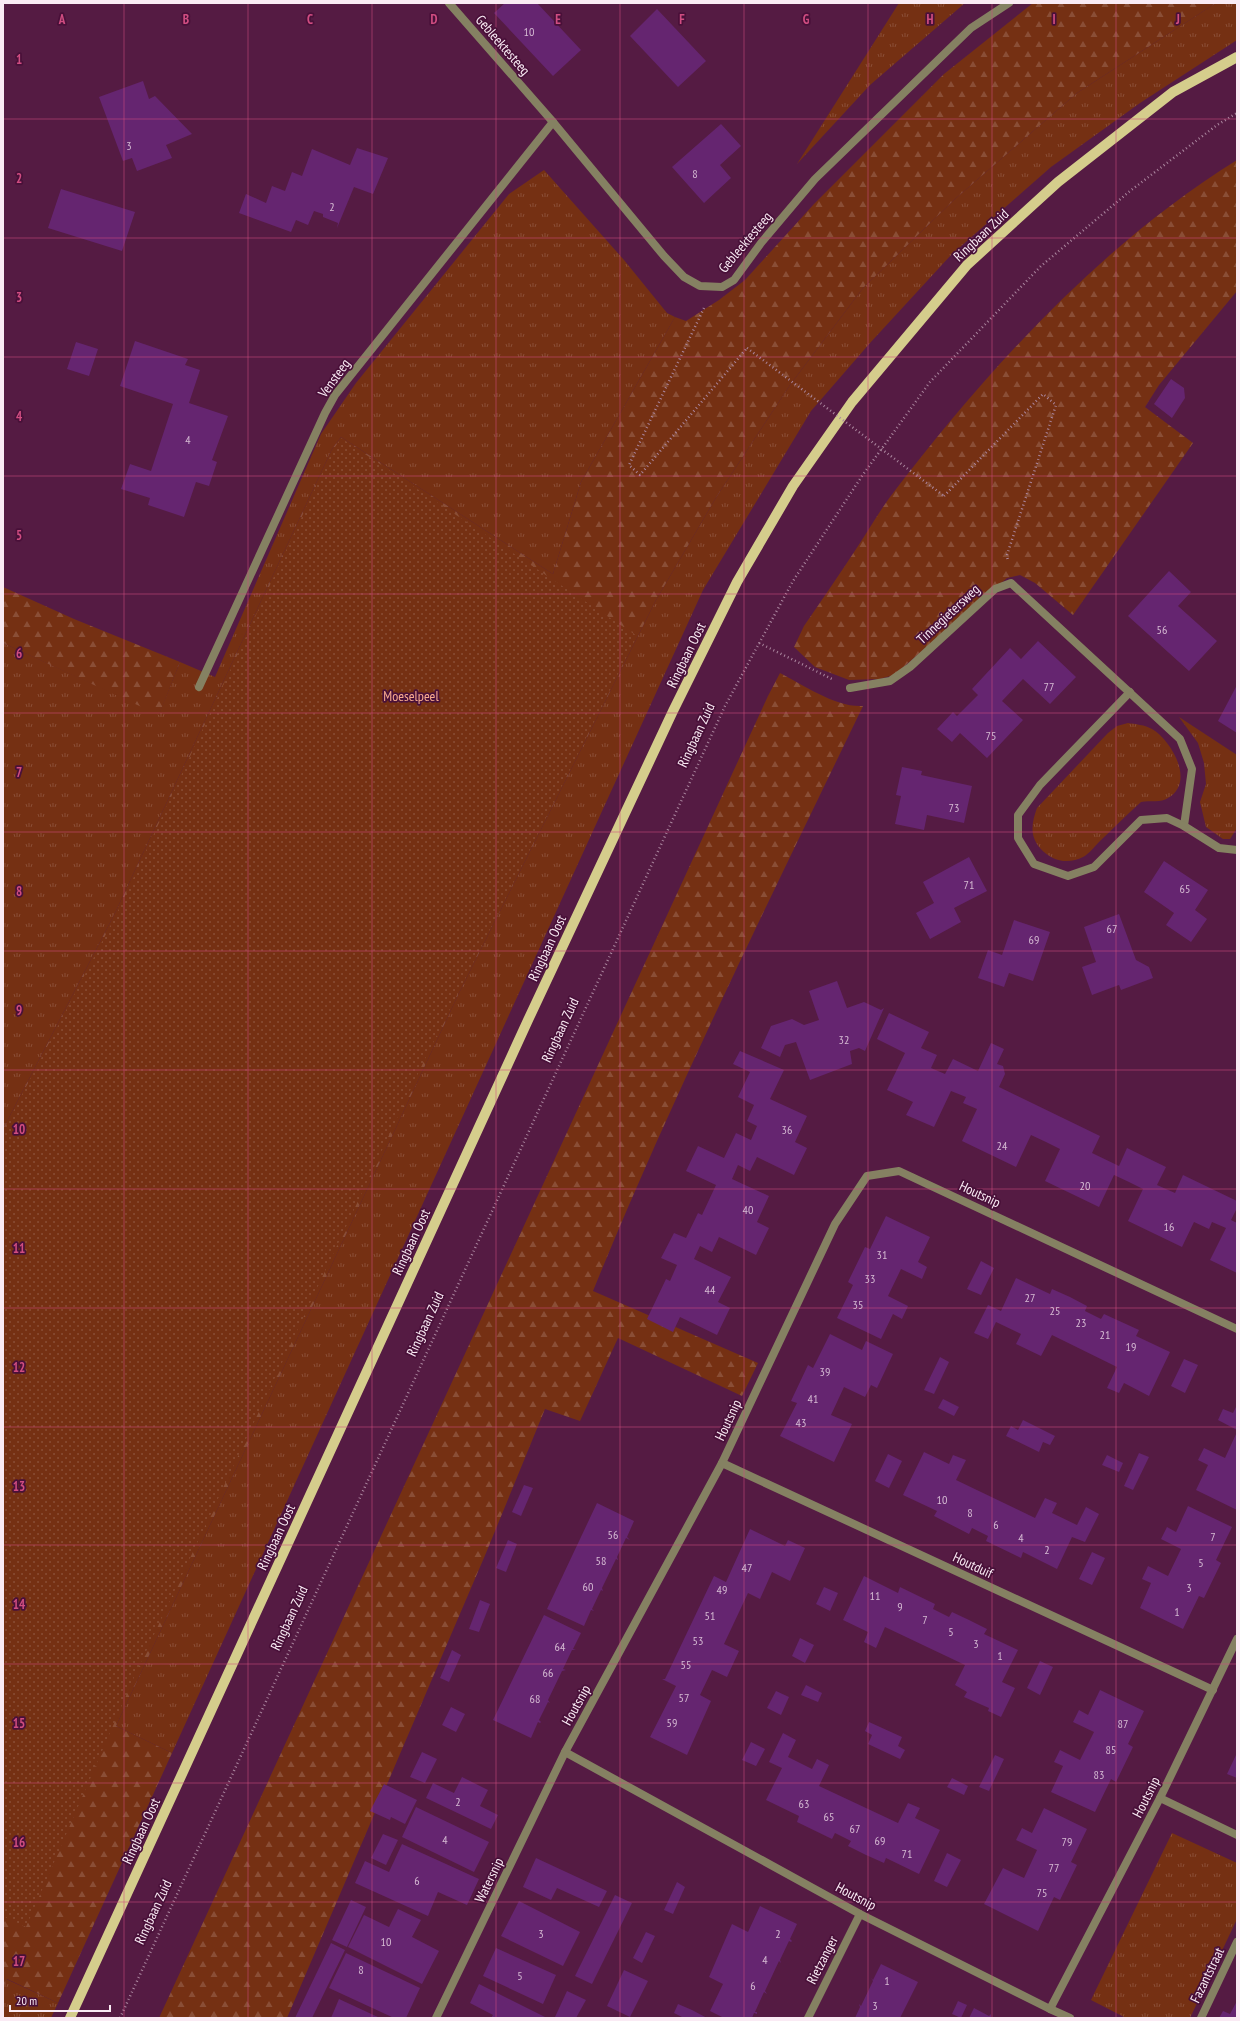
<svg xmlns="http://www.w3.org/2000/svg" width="1240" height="2021" font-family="'PT Sans Narrow',sans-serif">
  <defs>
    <pattern id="grass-tufts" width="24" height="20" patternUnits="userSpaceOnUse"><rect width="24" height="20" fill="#753013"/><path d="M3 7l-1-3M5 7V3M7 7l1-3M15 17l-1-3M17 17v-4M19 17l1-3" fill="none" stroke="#8a4e36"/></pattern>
    <pattern id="forest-firs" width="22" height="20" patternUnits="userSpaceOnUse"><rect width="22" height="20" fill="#753013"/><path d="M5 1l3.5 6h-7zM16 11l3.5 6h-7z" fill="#8a4e36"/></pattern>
    <pattern id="park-dots" width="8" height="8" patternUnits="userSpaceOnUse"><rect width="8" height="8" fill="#753013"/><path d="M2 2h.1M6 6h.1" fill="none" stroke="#8a4e36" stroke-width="1.8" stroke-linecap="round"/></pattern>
  </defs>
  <rect width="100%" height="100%" fill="#551b43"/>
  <g fill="url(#grass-tufts)">
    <polygon points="899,3 965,3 870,85 797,164"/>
    <polygon points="1216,3 1237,3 1237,40 1140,103 1051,167 951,255 870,343 811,411 703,590 172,1753 116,1726 459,993 656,600 717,496 790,385 863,288 955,199 1077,93"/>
    <polygon points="544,170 624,260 667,313 675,317 581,482 553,574 341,437 332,449 115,913 3,1129 3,643 159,714 180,662 215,677 321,434 356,383 509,194"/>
    <polygon points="1179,717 1237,755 1237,828 1230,839 1223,839 1206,827 1200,802 1206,784 1204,763 1198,743"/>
    <path d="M 1128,723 C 1135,724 1145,725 1152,729 C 1171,740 1196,782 1168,798 C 1161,803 1150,800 1141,802 C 1126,815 1113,829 1099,842 C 1094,847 1089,854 1083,857 C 1068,865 1051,861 1040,848 C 1029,835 1032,822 1037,808 L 1108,733 L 1117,726 Z"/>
    <polygon points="1172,1833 1237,1863 1237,1919 1190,2018 1126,2018 1091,2000"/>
    <polygon points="6,1979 58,2003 51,2018 3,2018 3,1988"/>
  </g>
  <g fill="url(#forest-firs)">
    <polygon points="1033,3 1216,3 1077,93 955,199 863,288 790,385 717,496 656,600 459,993 116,1726 172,1753 58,2003 7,1979 3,1988 3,1129 115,913 332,449 341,437 553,574 581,482 675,317 686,321 719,300 745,280 814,204 944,74"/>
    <path d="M 1237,160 L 1237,291 L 1159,385 L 1145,407 L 1193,443 L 1073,615 L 1035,583 L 1020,575 L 1007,578 L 894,675 L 879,679 L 849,680 L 815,667 L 794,647 L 804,626 C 823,598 842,571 860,543 C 870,528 879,512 890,497 C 988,369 1099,246 1237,160 Z"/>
    <polygon points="3,587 74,619 180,662 159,715 3,643"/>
    <path d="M 780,673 C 803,685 837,708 863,706 C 770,899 674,1092 593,1291 L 758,1363 L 742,1396 L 618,1338 L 580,1421 L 545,1409 L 486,1553 L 287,2018 L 159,2018 L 768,696 Z"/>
  </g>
  <polygon fill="url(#park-dots)" points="341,438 637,636 424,1061 135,1675 26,1927 3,1916 3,1131 117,913 333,450"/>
  <g fill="#652570">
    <polygon points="505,3 537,3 581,50 553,76 494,13"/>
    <polygon points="657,9 706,61 678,87 630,36"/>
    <polygon points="143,81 149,99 155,96 192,134 166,145 172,158 137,171 132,158 123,161 99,97"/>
    <polygon points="721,124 741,146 720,165 731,178 704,203 672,167"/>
    <polygon points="357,148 388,158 373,194 354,187 337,228 338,223 323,217 323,214 314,211 308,225 296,220 291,232 239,213 246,194 266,203 272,186 285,191 292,172 302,176 312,149 350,165"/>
    <polygon points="61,189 135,212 122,251 48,228"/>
    <polygon points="135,341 188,359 185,365 200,370 189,403 228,416 212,460 217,462 209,486 196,482 184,517 148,505 150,498 121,489 130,464 151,471 173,404 120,386"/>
    <polygon points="76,342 98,349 89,376 67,369"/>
    <polygon points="1171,379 1184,388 1185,398 1172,418 1154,404"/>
    <polygon points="1169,571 1191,592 1178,606 1217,641 1189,671 1128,616"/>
    <polygon points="1038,641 1076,677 1050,704 1023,679 1002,701 1023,720 987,758 960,733 952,742 937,729 953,712 957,716 978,695 972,689 1010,648 1021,659"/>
    <polygon points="1237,685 1237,733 1218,721"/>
    <polygon points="902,767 922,771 921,775 972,786 964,823 927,815 924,830 895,824 901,796 896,795"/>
    <polygon points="969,857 987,891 954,908 961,922 930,939 916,913 934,903 923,882"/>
    <polygon points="1164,861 1208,890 1195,910 1207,919 1191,942 1166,925 1174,913 1144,892"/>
    <polygon points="1119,914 1136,960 1149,967 1153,978 1121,990 1119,985 1092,995 1082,967 1096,962 1084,927"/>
    <polygon points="1014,920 1050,932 1033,981 1009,973 1004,987 978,978 988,950 1002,955"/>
    <polygon points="837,981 847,1008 864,1002 881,1010 884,1008 865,1051 859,1048 850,1051 852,1064 810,1080 796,1042 785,1045 780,1057 761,1048 771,1026 792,1019 804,1025 819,1020 809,991"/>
    <polygon points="889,1013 929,1032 921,1048 937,1055 931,1068 945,1074 953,1059 978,1071 991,1043 1004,1049 997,1064 1003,1066 1005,1074 999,1087 1100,1136 1092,1153 1119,1166 1127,1148 1166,1167 1157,1185 1175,1193 1183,1175 1237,1201 1237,1208 1231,1220 1237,1223 1237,1273 1210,1260 1226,1228 1212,1222 1209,1229 1194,1222 1182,1247 1128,1221 1143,1189 1129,1182 1114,1175 1099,1207 1045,1181 1060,1149 1046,1142 1031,1135 1016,1167 962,1141 977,1109 963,1103 966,1097 951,1091 934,1127 906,1115 913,1102 887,1090 905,1053 877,1039"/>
    <polygon points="740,1051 784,1070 770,1099 807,1116 795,1142 807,1148 794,1175 757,1157 750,1171 738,1165 732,1179 769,1196 757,1222 769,1228 756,1255 719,1237 712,1252 700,1246 694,1259 731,1277 718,1302 730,1308 717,1335 680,1317 673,1332 647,1319 666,1279 670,1281 677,1265 661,1258 674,1233 686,1238 698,1213 702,1215 716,1185 686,1171 698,1146 724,1158 736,1133 751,1140 757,1126 747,1121 754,1105 738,1097 750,1072 733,1064"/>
    <polygon points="886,1216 930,1237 918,1262 927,1267 922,1279 901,1269 888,1296 908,1306 902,1319 893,1314 881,1339 837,1318 853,1285 848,1282 865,1247 870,1249"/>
    <polygon points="981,1261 994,1268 981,1295 967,1289"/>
    <polygon points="1016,1278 1050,1294 1052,1289 1070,1297 1087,1306 1085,1311 1101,1319 1104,1314 1139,1330 1136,1336 1170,1352 1149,1396 1124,1383 1119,1393 1107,1388 1117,1367 1052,1335 1041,1356 1016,1344 1021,1334 996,1322 988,1339 974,1333 988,1305 1001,1311"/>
    <polygon points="830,1334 862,1350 866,1341 893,1354 877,1388 871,1385 865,1397 844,1387 831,1415 852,1424 834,1462 780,1436 797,1403 791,1401 808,1365 813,1368"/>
    <polygon points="940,1357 949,1362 934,1394 924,1390"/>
    <polygon points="1184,1359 1198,1365 1185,1393 1171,1386"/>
    <polygon points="943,1399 959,1407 954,1416 938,1408"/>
    <polygon points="1237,1405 1237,1430 1218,1420 1223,1409 1233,1413"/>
    <polygon points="1023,1420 1055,1436 1050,1445 1043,1442 1039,1452 1006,1436 1011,1426 1018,1430"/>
    <polygon points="1237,1432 1237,1510 1196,1490 1208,1465 1198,1460 1204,1448 1225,1458"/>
    <polygon points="924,1452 949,1464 953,1455 966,1460 956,1480 1035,1518 1045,1498 1057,1503 1052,1513 1077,1525 1086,1507 1099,1514 1085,1542 1072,1537 1057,1569 1023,1552 1021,1558 986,1541 988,1536 972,1528 969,1534 934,1516 937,1511 903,1495"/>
    <polygon points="1139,1453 1149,1457 1133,1490 1124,1486"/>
    <polygon points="888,1454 902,1461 889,1488 875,1481"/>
    <polygon points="1107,1455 1123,1463 1119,1472 1102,1465"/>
    <polygon points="524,1485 533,1488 521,1516 512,1512"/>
    <polygon points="597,1503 634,1521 627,1537 630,1540 626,1538 617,1557 618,1560 616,1559 602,1588 603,1591 601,1590 592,1609 594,1611 591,1610 584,1626 547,1609"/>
    <polygon points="1188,1506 1232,1527 1216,1560 1221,1563 1204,1598 1199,1596 1183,1629 1140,1608 1151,1583 1142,1579 1148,1566 1168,1576 1181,1549 1161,1539 1167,1527 1176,1532"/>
    <polygon points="750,1529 785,1546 788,1540 805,1548 790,1581 772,1572 760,1599 748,1593 724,1644 739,1651 727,1677 712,1670 700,1695 711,1701 687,1755 650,1737 676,1686 662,1679 665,1679 714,1576 726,1582"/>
    <polygon points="508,1540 517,1544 506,1572 496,1568"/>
    <polygon points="1092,1552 1105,1558 1092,1585 1079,1579"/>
    <polygon points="864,1576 898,1593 900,1587 935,1604 933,1609 949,1617 952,1612 969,1620 987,1629 984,1634 1018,1650 1002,1682 1015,1688 1001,1717 988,1711 989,1708 964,1697 967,1692 955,1685 965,1665 885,1627 876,1648 864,1642 868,1632 843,1620"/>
    <polygon points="824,1587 838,1593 830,1611 816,1604"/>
    <polygon points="480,1600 490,1604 479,1632 469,1629"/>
    <polygon points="544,1615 581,1633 573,1649 576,1650 572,1650 563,1669 566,1670 562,1671 548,1700 550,1703 548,1702 539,1720 541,1722 540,1723 538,1722 531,1738 493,1720"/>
    <polygon points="800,1638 814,1645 805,1663 792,1656"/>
    <polygon points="452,1650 461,1655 449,1682 440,1678"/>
    <polygon points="1040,1661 1053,1667 1040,1695 1027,1688"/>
    <polygon points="806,1685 822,1693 818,1702 801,1695"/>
    <polygon points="1100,1690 1144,1711 1128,1744 1133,1747 1116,1782 1111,1779 1095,1812 1051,1792 1063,1766 1054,1762 1060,1750 1080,1760 1094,1732 1073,1722 1079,1710 1088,1715"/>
    <polygon points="776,1691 789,1697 781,1715 767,1708"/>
    <polygon points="451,1707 465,1714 456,1732 442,1725"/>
    <polygon points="869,1722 902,1737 898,1746 905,1750 900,1759 868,1744 872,1735 865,1731"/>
    <polygon points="783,1733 796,1740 788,1757 812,1769 817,1759 829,1765 819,1786 898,1823 908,1803 920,1808 915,1818 940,1830 919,1874 886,1858 884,1863 866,1855 848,1846 851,1841 835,1833 832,1839 797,1822 799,1816 766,1800 782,1768 769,1762"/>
    <polygon points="751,1742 765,1749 756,1766 742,1760"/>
    <polygon points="422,1752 437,1759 425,1783 410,1777"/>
    <polygon points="1237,1753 1237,1778 1227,1774"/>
    <polygon points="995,1755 1004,1759 989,1791 979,1787"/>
    <polygon points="462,1777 488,1790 480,1806 498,1815 491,1829 426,1798 433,1783 454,1793"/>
    <polygon points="952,1778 968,1786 964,1795 947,1787"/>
    <polygon points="384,1784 417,1800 405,1824 391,1817 390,1820 370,1811"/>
    <polygon points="416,1807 489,1842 474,1872 402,1837"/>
    <polygon points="1044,1808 1087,1829 1071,1862 1077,1865 1060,1900 1054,1897 1038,1931 984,1904 1003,1868 1024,1878 1037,1850 1016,1840 1022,1828 1032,1833"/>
    <polygon points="383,1834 398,1840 386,1865 371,1858"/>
    <polygon points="402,1844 479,1879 467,1905 438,1892 428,1916 355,1883 365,1861 389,1872"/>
    <polygon points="947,1853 961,1860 947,1887 934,1881"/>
    <polygon points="536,1858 607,1891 599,1907 557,1888 551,1900 523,1887"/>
    <polygon points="677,1882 685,1887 673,1914 664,1910"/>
    <polygon points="615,1895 632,1903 592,1984 575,1976"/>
    <polygon points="351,1900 366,1907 347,1947 332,1940"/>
    <polygon points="519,1901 580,1932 563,1966 501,1936"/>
    <polygon points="760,1906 797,1924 790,1939 792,1941 791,1942 789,1941 780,1960 781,1963 779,1961 765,1991 767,1994 764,1992 755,2012 757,2012 757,2014 754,2013 752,2018 724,2018 710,2011 723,1984 709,1977 732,1924 748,1932"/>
    <polygon points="398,1909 421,1920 412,1937 439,1951 422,1984 348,1947 364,1915 389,1927"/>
    <polygon points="646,1932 655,1936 642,1963 633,1958"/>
    <polygon points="331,1943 345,1950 312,2018 295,2018"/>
    <polygon points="496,1948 556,1975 543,2004 483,1976"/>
    <polygon points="346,1953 420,1988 406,2018 394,2018 329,1988"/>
    <polygon points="881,1964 918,1982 900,2018 855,2018 860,2007 859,2004 861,2006 873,1981 871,1978 873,1980"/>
    <polygon points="624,1970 648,1981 630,2017 607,2006"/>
    <polygon points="479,1984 547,2018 491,2018 493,2015 470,2003"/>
    <polygon points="567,1991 586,2000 576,2018 556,2018 555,2017"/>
    <polygon points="339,1999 380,2018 331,2018"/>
    <polygon points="958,2001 967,2005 961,2018 952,2014"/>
    <polygon points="1237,2001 1237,2018 1219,2018 1223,2011 1230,2014"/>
    <polygon points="678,2004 692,2010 707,2018 684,2018 674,2013"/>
    <polygon points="974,2008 989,2016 991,2014 991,2017 994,2018 969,2018"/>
  </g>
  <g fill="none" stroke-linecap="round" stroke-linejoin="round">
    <g stroke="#ab879f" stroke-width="2.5" stroke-dasharray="1 3" stroke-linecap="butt">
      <polyline points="704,308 629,465 640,475 747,348"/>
      <polyline points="944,496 1043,394 1056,405 1007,555 1008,562"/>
      <polyline points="759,643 832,679"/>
      <polyline points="120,2018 725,706 793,581 862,476 930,382 1041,266 1130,191 1217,125 1237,113"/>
    </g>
    <g stroke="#858162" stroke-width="8">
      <polyline points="449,3 553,122 664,256 684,277 700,286 722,287 734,280 761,243 815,179 971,28 1009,3"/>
      <polyline points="199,687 325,413 335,395 553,122"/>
      <polyline points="850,688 890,681 910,667 995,589 1011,583 1180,739 1192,769 1184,826 1219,848 1237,850"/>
      <polyline points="1130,692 1040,785 1018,815 1018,838 1034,864 1068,876 1094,867 1141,820 1167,818 1184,826"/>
      <polyline points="1237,1329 899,1171 867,1176 835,1224 722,1463 565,1752 860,1914 1050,2009 1160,1798 1237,1639"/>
      <polyline points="722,1463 1213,1690"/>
      <polyline points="1160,1798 1237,1835"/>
      <polyline points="1050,2009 1070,2018"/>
      <polyline points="436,2018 565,1752"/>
      <polyline points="808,2018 860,1914"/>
      <polyline points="1201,2018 1237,1942"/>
    </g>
    <polyline stroke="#d5cd8c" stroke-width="10" points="70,2018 529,1018 673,711 737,582 793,486 852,402 967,265 1058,182 1173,92 1237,57"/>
    <polyline stroke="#ab879f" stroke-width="2.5" stroke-dasharray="1 3" stroke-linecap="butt" points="747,348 944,496"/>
  </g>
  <path fill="none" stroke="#d04d81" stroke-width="1" stroke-opacity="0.55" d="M 124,3 L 124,2018M 248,3 L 248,2018M 372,3 L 372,2018M 496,3 L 496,2018M 620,3 L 620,2018M 744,3 L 744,2018M 868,3 L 868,2018M 992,3 L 992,2018M 1116,3 L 1116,2018M 3,119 L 1237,119M 3,238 L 1237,238M 3,357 L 1237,357M 3,476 L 1237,476M 3,594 L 1237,594M 3,713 L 1237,713M 3,832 L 1237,832M 3,951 L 1237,951M 3,1070 L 1237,1070M 3,1189 L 1237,1189M 3,1308 L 1237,1308M 3,1427 L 1237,1427M 3,1545 L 1237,1545M 3,1664 L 1237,1664M 3,1783 L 1237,1783M 3,1902 L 1237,1902"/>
  <g text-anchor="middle" stroke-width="3.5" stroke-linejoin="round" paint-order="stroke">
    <g font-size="12" fill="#d5bad3">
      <text x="529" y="36">10</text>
      <text x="129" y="150">3</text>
      <text x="695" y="178">8</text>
      <text x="332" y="211">2</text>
      <text x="188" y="444">4</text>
      <text x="1162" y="634">56</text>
      <text x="1049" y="691">77</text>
      <text x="991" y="740">75</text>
      <text x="954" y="812">73</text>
      <text x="969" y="889">71</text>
      <text x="1185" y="893">65</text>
      <text x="1112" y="933">67</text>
      <text x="1034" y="944">69</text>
      <text x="844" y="1044">32</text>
      <text x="787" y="1134">36</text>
      <text x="1002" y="1150">24</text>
      <text x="1085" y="1190">20</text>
      <text x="748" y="1214">40</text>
      <text x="1169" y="1231">16</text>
      <text x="882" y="1259">31</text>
      <text x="870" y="1283">33</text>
      <text x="710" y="1294">44</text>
      <text x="1030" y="1302">27</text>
      <text x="858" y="1309">35</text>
      <text x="1055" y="1315">25</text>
      <text x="1081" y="1327">23</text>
      <text x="1105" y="1339">21</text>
      <text x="1131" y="1351">19</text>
      <text x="825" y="1376">39</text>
      <text x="813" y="1403">41</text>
      <text x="801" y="1427">43</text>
      <text x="942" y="1504">10</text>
      <text x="970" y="1517">8</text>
      <text x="996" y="1529">6</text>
      <text x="613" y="1539">56</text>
      <text x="1213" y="1541">7</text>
      <text x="1021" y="1542">4</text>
      <text x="1047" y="1554">2</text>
      <text x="601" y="1565">58</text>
      <text x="1201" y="1567">5</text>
      <text x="747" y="1572">47</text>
      <text x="588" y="1591">60</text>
      <text x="1189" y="1592">3</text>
      <text x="722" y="1594">49</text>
      <text x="875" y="1600">11</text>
      <text x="900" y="1611">9</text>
      <text x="1177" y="1616">1</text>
      <text x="710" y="1620">51</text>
      <text x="925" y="1624">7</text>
      <text x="951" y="1636">5</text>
      <text x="698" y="1645">53</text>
      <text x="976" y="1648">3</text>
      <text x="560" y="1651">64</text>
      <text x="1000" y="1660">1</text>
      <text x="686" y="1669">55</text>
      <text x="548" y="1677">66</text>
      <text x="684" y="1702">57</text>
      <text x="535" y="1703">68</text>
      <text x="672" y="1727">59</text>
      <text x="1123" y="1728">87</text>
      <text x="1111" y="1754">85</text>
      <text x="1099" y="1779">83</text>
      <text x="458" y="1806">2</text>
      <text x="804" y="1808">63</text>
      <text x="829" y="1821">65</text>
      <text x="855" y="1833">67</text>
      <text x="445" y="1844">4</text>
      <text x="880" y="1845">69</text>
      <text x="1067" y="1846">79</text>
      <text x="907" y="1858">71</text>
      <text x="1054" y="1872">77</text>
      <text x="417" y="1885">6</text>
      <text x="1042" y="1897">75</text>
      <text x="541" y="1938">3</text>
      <text x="778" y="1938">2</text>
      <text x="386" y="1946">10</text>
      <text x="765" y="1964">4</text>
      <text x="361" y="1974">8</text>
      <text x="520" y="1980">5</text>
      <text x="887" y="1985">1</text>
      <text x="753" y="1990">6</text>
      <text x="875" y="2010">3</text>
    </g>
    <g font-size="14" fill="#faebf4" stroke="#491039">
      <text transform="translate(503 45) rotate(49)" y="5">Gebleektesteeg</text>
      <text transform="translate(981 235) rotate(-43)" y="5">Ringbaan Zuid</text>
      <text transform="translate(745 242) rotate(-50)" y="5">Gebleektesteeg</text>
      <text transform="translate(334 378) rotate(-54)" y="5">Vensteeg</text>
      <text transform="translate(948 614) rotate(-43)" y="5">Tinnegietersweg</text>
      <text transform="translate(686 655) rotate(-64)" y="5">Ringbaan Oost</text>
      <text transform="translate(696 735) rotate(-65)" y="5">Ringbaan Zuid</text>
      <text transform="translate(547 948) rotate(-65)" y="5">Ringbaan Oost</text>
      <text transform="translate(560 1030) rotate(-65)" y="5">Ringbaan Zuid</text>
      <text transform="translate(980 1194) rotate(25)" y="5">Houtsnip</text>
      <text transform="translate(411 1242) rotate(-65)" y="5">Ringbaan Oost</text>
      <text transform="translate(425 1324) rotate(-65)" y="5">Ringbaan Zuid</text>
      <text transform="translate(728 1420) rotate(-65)" y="5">Houtsnip</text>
      <text transform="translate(276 1537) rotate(-65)" y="5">Ringbaan Oost</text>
      <text transform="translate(973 1565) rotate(25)" y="5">Houtduif</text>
      <text transform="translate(289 1618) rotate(-65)" y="5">Ringbaan Zuid</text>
      <text transform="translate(576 1705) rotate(-61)" y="5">Houtsnip</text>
      <text transform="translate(1146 1797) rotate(-63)" y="5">Houtsnip</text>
      <text transform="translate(141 1831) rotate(-65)" y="5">Ringbaan Oost</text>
      <text transform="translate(489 1880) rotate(-64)" y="5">Watersnip</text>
      <text transform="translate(856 1896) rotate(28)" y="5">Houtsnip</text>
      <text transform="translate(153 1912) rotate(-65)" y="5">Ringbaan Zuid</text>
      <text transform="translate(822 1960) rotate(-63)" y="5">Rietzanger</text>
      <text transform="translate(1207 1975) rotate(-64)" y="5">Fazantstraat</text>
    </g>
    <g font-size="14" fill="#f8ab8e" stroke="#491039">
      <text x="411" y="701">Moeselpeel</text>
    </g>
  </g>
  <g font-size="13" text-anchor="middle" font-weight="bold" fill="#d04d81" stroke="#491039" stroke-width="3.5" stroke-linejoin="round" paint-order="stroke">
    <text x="62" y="24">A</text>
    <text x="186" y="24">B</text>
    <text x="310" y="24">C</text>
    <text x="434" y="24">D</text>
    <text x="558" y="24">E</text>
    <text x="682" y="24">F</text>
    <text x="806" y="24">G</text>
    <text x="930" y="24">H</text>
    <text x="1054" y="24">I</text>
    <text x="1178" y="24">J</text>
    <text x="19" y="64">1</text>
    <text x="19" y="183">2</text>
    <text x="19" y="302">3</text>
    <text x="19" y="421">4</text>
    <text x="19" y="540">5</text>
    <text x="19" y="658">6</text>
    <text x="19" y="777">7</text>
    <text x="19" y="896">8</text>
    <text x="19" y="1015">9</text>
    <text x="19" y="1134">10</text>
    <text x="19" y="1253">11</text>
    <text x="19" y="1372">12</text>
    <text x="19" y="1491">13</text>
    <text x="19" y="1609">14</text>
    <text x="19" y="1728">15</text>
    <text x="19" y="1847">16</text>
    <text x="19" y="1966">17</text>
  </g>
  <rect width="1240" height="2021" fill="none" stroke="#faebf4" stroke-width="8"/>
  <path d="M10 2005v6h100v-6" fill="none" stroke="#faebf4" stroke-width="2"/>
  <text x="16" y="2005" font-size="12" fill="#faebf4" stroke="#491039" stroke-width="3" paint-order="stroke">20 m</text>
</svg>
